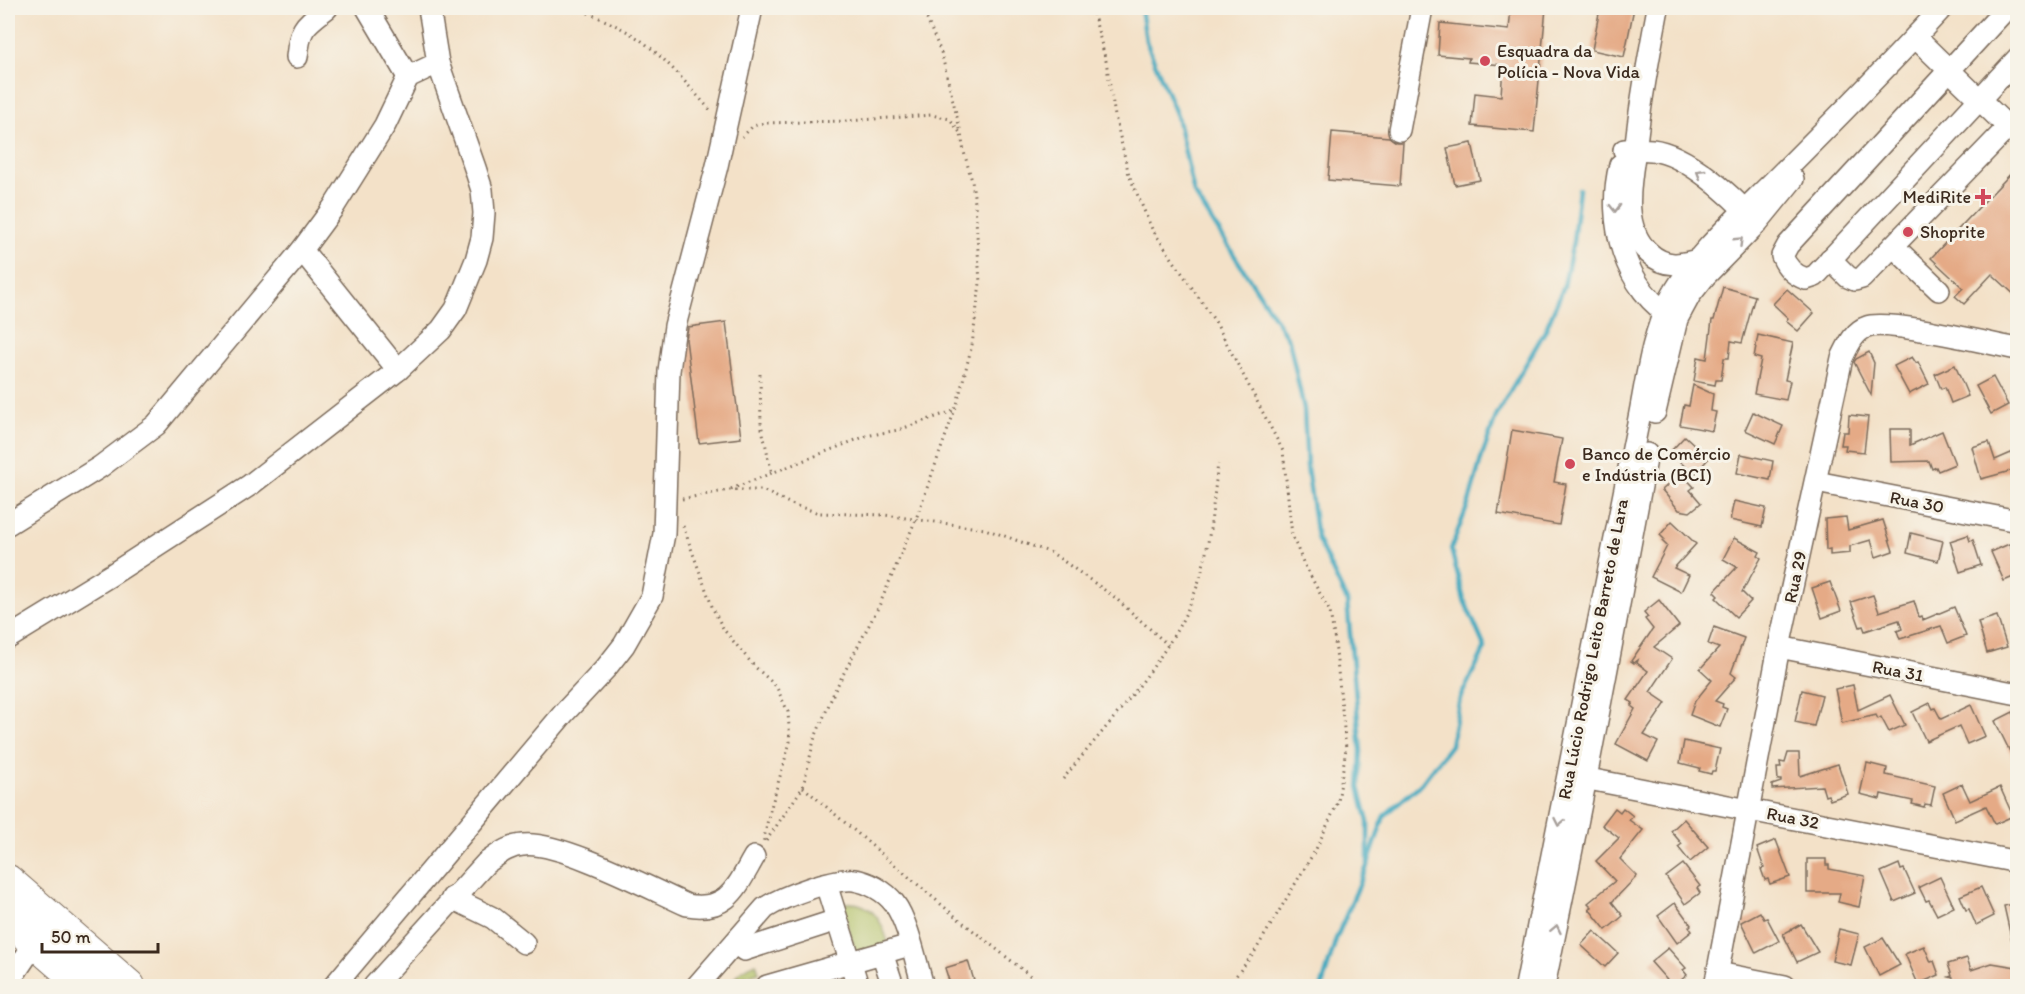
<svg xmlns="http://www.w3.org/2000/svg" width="2025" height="994" font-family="Itim,sans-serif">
  <rect width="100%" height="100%" fill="#f7f3e8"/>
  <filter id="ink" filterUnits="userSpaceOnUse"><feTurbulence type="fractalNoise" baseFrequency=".0167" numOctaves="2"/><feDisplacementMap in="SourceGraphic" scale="12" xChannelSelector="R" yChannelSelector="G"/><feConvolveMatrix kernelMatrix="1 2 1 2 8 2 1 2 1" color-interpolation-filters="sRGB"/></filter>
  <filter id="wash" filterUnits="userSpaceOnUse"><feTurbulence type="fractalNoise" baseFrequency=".008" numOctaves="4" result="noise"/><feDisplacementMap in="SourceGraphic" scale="24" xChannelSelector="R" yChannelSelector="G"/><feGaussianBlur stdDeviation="1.35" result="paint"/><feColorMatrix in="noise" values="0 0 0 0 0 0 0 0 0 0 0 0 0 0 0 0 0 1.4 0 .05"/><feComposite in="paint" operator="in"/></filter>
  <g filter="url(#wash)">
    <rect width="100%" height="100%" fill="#f3e1c8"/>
    <g fill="#adbe61" stroke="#747440" stroke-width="1.5">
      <path d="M 846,903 C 873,901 883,923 889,946 L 856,955 L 842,905 Z"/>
      <polygon points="756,963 759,972 737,979 739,986 728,986 743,969"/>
    </g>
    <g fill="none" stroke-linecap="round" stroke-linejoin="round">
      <g stroke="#3fa9bf" stroke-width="4.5">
        <polyline points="1141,8 1146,41 1177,116 1194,193 1289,340 1304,409 1307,467 1317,538 1347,601 1361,751 1359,787 1368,822 1368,864"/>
        <polyline points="1322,986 1336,939 1368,864 1384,816 1421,784 1451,745 1460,698 1485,648 1464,600 1451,549 1469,502 1482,456 1497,414 1545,331 1564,286 1573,242 1579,189"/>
      </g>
    </g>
    <g id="blocks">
      <g fill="#e5aa86">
        <polygon points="1511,8 1546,8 1534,132 1472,126 1475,93 1501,96 1503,65 1468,62 1469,58 1438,55 1440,23 1509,30"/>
        <polygon points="1600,8 1634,8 1624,57 1592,50"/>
        <polygon points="1332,132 1389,137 1396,142 1403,142 1400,186 1328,180"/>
        <polygon points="1472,143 1480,180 1455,185 1447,148"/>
        <polygon points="2018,166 2018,298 1992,274 1964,304 1955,296 1963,288 1931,258"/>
        <polygon points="1723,287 1755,296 1742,343 1731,341 1729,358 1724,358 1721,380 1716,380 1715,385 1694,381 1698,357 1707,359 1712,320 1714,320"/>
        <polygon points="1787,289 1814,313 1798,331 1786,321 1788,318 1773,304"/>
        <polygon points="726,322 741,438 699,443 686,339 688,328 688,327"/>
        <polygon points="1758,335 1793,343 1785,380 1790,381 1786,400 1754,394 1761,359 1754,357"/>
        <polygon points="1869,352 1874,363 1871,395 1854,362 1856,359"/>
        <polygon points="1912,357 1916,363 1918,362 1929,384 1909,394 1894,366"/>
        <polygon points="1955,365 1968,396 1951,403 1945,387 1941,389 1935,374"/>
        <polygon points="1993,377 2008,405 1991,414 1976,386"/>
        <polygon points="1693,385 1713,394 1711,411 1716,412 1712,431 1680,425 1684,405 1689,406"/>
        <polygon points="1753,412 1783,426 1775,444 1745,430"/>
        <polygon points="1849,415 1868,417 1864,452 1845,450 1846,445 1841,445 1843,432 1848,432"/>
        <polygon points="1890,429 1910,429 1910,445 1942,431 1955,464 1938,471 1936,467 1932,469 1929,461 1891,462"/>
        <polygon points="1512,430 1562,439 1554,482 1566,484 1559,525 1498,514"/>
        <polygon points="1685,436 1709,458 1694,475 1674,456 1677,454 1672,450"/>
        <polygon points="1989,442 1995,460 2018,450 2018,469 1981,479 1972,447"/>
        <polygon points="1741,454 1773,461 1770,480 1737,473"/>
        <polygon points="1681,473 1694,487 1690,490 1701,503 1690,512 1679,510 1662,490"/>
        <polygon points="1734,501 1766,508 1762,527 1730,520"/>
        <polygon points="1846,517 1848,530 1883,520 1893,551 1876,557 1871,540 1850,546 1850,553 1830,555 1830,549 1826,550 1825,519"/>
        <polygon points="1672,521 1696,544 1674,568 1689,575 1681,592 1651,577 1667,546 1662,541 1664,539 1660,535"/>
        <polygon points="1911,533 1943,541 1938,561 1907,553"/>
        <polygon points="1968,535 1970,541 1973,540 1981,565 1960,572 1950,541"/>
        <polygon points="1734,538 1760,552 1758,556 1761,558 1742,592 1751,601 1736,617 1716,598 1718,596 1714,592 1737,567 1723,559"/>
        <polygon points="2009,544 2018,563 2018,575 2004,581 1991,552"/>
        <polygon points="1830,582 1841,611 1822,618 1812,588"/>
        <polygon points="1873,595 1879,612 1914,601 1919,617 1922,616 1923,620 1954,607 1966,636 1948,643 1941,626 1900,639 1897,631 1902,629 1899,620 1865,631 1863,626 1860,627 1851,602"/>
        <polygon points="1659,600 1679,626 1654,647 1672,659 1650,692 1666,703 1644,735 1658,742 1648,761 1616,744 1635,709 1631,706 1633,703 1628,700 1648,671 1637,663 1638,660 1634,663 1631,661 1653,629 1645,619 1648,617 1644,612"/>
        <polygon points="1997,616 2007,647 1987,653 1978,622"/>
        <polygon points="1714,627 1744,638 1731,673 1736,677 1715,701 1723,704 1722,707 1727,709 1720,727 1690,715 1695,701 1712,680 1700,669 1719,648 1708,644"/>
        <polygon points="1853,685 1858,710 1890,695 1905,725 1889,732 1881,717 1878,719 1876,715 1842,723 1835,689"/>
        <polygon points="1802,690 1822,695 1814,726 1795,722"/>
        <polygon points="1930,703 1933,709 1935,708 1941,719 1971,705 1985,736 1967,744 1959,726 1926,741 1912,712"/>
        <polygon points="2013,712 2018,722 2018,768 1995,721"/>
        <polygon points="1684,741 1720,749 1715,771 1712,771 1711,774 1699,771 1700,768 1680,763"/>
        <polygon points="1788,753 1799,753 1800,776 1838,764 1848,794 1830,800 1828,795 1825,796 1822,786 1772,789 1772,785 1781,782 1781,780 1778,780 1777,768 1781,768 1780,762 1785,763"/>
        <polygon points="1867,763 1887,768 1886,775 1935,786 1931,805 1925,804 1924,807 1912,804 1913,801 1881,794 1880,799 1860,794"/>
        <polygon points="1962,784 1970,801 2000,787 2013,816 1995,824 1986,806 1955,820 1943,793"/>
        <polygon points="1615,808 1620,812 1623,808 1633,816 1629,820 1643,830 1620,859 1637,876 1612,902 1623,916 1606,930 1589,909 1592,907 1588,903 1615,881 1596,861 1619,838 1602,825"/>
        <polygon points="1684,819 1708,847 1690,862 1678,847 1682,844 1671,831"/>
        <polygon points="1776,840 1790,877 1770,884 1768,879 1765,880 1761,869 1764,868 1757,848"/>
        <polygon points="1807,859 1826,859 1826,865 1829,865 1829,869 1865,876 1859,907 1838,902 1840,893 1807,893"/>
        <polygon points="1683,864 1700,886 1697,888 1700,893 1685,904 1666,877"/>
        <polygon points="1899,864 1901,870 1904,869 1915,893 1894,902 1881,872"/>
        <polygon points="1940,877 1954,907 1937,915 1929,900 1926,901 1919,887"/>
        <polygon points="1981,887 1994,916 1976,925 1969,909 1966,910 1960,896"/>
        <polygon points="1675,903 1691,925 1689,927 1692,931 1677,943 1658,916"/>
        <polygon points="2018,903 2018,941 2012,942 2004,906"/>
        <polygon points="1760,912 1764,919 1767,918 1779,941 1756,953 1741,922"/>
        <polygon points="1801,924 1818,952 1797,962 1783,934"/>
        <polygon points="1839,929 1859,934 1851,965 1832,961"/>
        <polygon points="1594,931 1618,953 1605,967 1581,945"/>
        <polygon points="1883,938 1900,965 1879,976 1865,947"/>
        <polygon points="1924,946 1931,962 1934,961 1939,975 1918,984 1905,954"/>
        <polygon points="1668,948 1686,968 1683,970 1687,975 1673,987 1651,962"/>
        <polygon points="1967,958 1971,970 1992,963 2016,967 2018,987 2000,987 1976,982 1977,987 1956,987 1953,978 1949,977 1952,976 1948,964"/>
        <polygon points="968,961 976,987 951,987 945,968"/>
      </g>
    </g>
  </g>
  <g filter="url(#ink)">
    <use href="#blocks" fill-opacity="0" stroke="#7b6a5a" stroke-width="1.5"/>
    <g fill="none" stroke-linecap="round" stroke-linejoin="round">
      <defs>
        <g id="minor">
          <polyline points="367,8 408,77"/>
          <path d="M 1658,8 C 1650,50 1642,92 1637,135 C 1633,172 1617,224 1649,253 C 1665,268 1682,265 1700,259"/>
          <path d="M 2018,10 L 2012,8 L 2004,11 L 1788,245 L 1782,256 C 1787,268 1794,275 1806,279 L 1815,276 L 2018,58"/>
          <polyline points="1915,37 2008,127"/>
          <path d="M 297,57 C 300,27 304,26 327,8"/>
          <polyline points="1399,130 1422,8"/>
          <path d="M 1624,150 C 1633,150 1643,149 1652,150 C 1687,154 1732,196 1755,221"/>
          <path d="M 1620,165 C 1606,220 1624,291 1676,319"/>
          <polyline points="1893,246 1939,290"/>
          <polyline points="302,250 398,370"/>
          <polyline points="1830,259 1848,277 1855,280 1862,278 2018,117"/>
          <polyline points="1655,412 1677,319 1690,295 1705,276 1757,223 1793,179"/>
          <polyline points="1816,482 2018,521"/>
          <polyline points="8,524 100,467 156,425 302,250 333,208 385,125 408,77 438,63"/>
          <polyline points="8,638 111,575 250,485 398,370 441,330 456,309 476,260 482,238 484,213 482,190 475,168 438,63 429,8"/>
          <polyline points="1779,647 2018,694"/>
          <polyline points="1573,776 2018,862"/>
          <polyline points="826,884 858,986"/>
          <polyline points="452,898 493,918 524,943"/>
          <polyline points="744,950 837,920"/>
          <polyline points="882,953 893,986"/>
          <polyline points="1718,973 1785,986"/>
          <polyline points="8,983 35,943"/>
          <polyline points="334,986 564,713 606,668 624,645 652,596 664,534 669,371 675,326 717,166 752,8"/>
          <path d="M 374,986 L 486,863 C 498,855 508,846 523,845 C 558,840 651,889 687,905 C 728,912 736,888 754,857"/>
          <path d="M 697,986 L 765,908 C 784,896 833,878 854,880 C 868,882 885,891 894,903 C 908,921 916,963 923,986"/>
          <polyline points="767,986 910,945"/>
          <path d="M 1526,986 L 1637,428 C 1646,386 1650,339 1670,300 C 1690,260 1742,213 1774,181 C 1831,124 1888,67 1942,8"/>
          <path d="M 1544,986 C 1581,810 1614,632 1647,454"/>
          <path d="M 1715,986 L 1779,647 L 1842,358 C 1848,346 1854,331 1867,327 C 1887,319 1991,344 2018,349"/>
        </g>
        <g id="highway">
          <polyline points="8,881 129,986"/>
          <polyline points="8,919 85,986"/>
        </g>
      </defs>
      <use href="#minor" stroke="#7b6a5a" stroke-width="24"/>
      <use href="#highway" stroke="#7b6a5a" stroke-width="34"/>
      <g stroke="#7b6a5a" stroke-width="3" stroke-dasharray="1.5 4.5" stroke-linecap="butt">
        <path d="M 577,8 C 601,19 626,28 647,45 C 671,64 691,89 712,112"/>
        <polyline points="922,8 941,52 961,133"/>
        <polyline points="1092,8 1106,61 1115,116 1129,175 1152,229 1216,323 1283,451 1292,535 1303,562 1330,612 1335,642 1346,748 1338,802 1316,849 1254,953 1228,986"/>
        <polyline points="742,137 753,126 764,123 846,121 932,115 950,119 961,134 964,152 972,181 975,203 980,283 972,345 957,404 916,519 879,606 835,690 814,740 803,787 764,844"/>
        <polyline points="760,374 761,424 772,474"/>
        <polyline points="731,489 866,436 898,430 953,411"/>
        <polyline points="682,499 729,490 762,490 791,504 819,513 885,515 985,529 1052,553 1113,596 1168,645"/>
        <polyline points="683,526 713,609 724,630 754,666 776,686 788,712 790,742 769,814 763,844"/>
        <path d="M 1063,779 C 1106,726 1164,664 1191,602 C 1210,559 1212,509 1218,464"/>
        <polyline points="803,787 956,917 1043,986"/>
      </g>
      <use href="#minor" stroke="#fff" stroke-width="21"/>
      <use href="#highway" stroke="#fff" stroke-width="32"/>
    </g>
    <defs><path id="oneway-chevron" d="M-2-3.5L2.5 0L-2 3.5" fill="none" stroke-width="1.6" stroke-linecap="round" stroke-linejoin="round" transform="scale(1.5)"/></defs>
    <g stroke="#a79f9a">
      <use href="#oneway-chevron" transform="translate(1700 173) rotate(-149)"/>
      <use href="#oneway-chevron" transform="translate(1615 208) rotate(89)"/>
      <use href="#oneway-chevron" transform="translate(1739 241) rotate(-44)"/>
      <use href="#oneway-chevron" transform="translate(1559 822) rotate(101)"/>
      <use href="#oneway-chevron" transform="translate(1556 929) rotate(-78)"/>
    </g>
  </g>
  <g fill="#d1495b" stroke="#f7f3e8" stroke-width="2">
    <circle cx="1485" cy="61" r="6"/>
    <path d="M1980 188h6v6h6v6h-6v6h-6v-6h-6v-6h6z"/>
    <circle cx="1908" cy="232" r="6"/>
    <circle cx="1570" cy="464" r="6"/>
  </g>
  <g text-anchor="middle" stroke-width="6" stroke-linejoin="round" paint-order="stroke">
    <g font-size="18" fill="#3b2a1e" stroke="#f7f3e8" text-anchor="start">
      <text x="1497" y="57">Esquadra da<tspan x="1497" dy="21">Polícia - Nova Vida</tspan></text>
      <text x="1971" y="203" text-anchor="end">MediRite</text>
      <text x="1920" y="238">Shoprite</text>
      <text x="1582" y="460">Banco de Comércio<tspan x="1582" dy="21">e Indústria (BCI)</tspan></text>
    </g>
    <g font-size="18" fill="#3b2a1e" stroke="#f7f3e8">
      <text transform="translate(1917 502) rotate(11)" y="6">Rua 30</text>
      <text transform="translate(1795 577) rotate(-78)" y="6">Rua 29</text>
      <text transform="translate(1593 649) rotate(-79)" y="6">Rua Lúcio Rodrigo Leito Barreto de Lara</text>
      <text transform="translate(1898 671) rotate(11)" y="6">Rua 31</text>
      <text transform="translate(1793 818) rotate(11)" y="6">Rua 32</text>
    </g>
  </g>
  <rect width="2025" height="994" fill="none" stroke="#f7f3e8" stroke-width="30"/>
  <path d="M42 943v9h116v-9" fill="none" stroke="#3b2a1e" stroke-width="3"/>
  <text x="51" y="943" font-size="18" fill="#3b2a1e" stroke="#f7f3e8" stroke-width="4.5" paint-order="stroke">50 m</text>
</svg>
